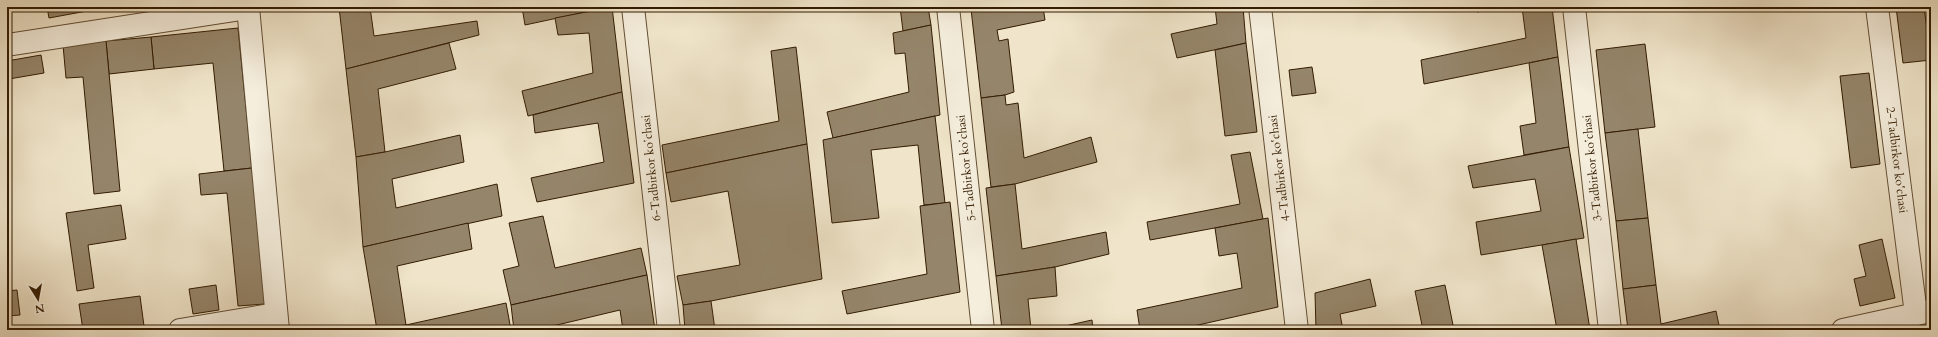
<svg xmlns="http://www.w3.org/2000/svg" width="1938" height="337" font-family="Cardo,serif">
  <rect width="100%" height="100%" fill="#f0e5ca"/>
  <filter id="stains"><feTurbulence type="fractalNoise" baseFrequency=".005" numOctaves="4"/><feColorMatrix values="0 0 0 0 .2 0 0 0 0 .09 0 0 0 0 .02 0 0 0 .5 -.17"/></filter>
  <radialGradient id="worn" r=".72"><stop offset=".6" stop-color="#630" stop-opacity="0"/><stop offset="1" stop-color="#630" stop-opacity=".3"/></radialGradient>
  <g fill="#95856a" stroke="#331c01">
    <polygon points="47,7 87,7 87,11 49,18"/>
    <polygon points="339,7 370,7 374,36 477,21 479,35 346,69"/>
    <polygon points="522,7 609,7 525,25"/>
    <polygon points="612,7 622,92 528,116 522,91 593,73 589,33 558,35 555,18"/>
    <polygon points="900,7 928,7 931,25 903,31"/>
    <polygon points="981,7 1043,7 1045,20 997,30 999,41 1008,39 1014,92 1005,95 981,98 971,9"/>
    <polygon points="1215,7 1243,7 1246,43 1177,58 1171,34 1217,24"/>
    <polygon points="1477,7 1502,7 1477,12"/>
    <polygon points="1522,7 1552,7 1558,57 1424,84 1421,60 1526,38"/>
    <polygon points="1896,7 1924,7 1931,60 1903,63"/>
    <polygon points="931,25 940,115 833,138 827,112 909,92 905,53 895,54 893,33"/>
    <polygon points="238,28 252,168 224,171 213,63 154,69 151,37"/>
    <polygon points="151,37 154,69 109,74 106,41"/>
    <polygon points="106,41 120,191 94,194 83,77 66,78 63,45"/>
    <polygon points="449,43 456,69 378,89 385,152 356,157 346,69"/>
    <polygon points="1246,43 1257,132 1225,136 1215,50"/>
    <polygon points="1645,44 1655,127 1605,133 1596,50"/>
    <polygon points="796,47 807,144 666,173 662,145 779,121 771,51"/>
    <polygon points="41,55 44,73 9,79 7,61"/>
    <polygon points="1558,57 1569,147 1524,155 1520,126 1536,123 1529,63"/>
    <polygon points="1312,67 1316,93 1292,96 1289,70"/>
    <polygon points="1869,73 1880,164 1851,168 1840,76"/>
    <polygon points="622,92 634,183 537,202 531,178 604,162 598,123 535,133 533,115"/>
    <polygon points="1005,95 1006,105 1018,103 1024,158 1091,137 1097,162 1015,184 991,187 981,98"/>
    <polygon points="935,116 945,203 924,205 918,145 871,150 879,218 832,223 823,140"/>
    <polygon points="1638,129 1648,218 1616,221 1605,133"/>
    <polygon points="460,135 464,162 392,179 396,208 497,184 502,216 363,247 356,157 385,152"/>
    <polygon points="807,144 822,279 711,301 683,305 677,276 740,265 728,191 671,202 666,173"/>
    <polygon points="1569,147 1584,238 1481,255 1476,222 1541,211 1535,179 1473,188 1468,166"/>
    <polygon points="1250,152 1263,219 1150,240 1147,222 1240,204 1231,155"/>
    <polygon points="252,168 265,304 238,306 227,193 201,195 199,174"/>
    <polygon points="1015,184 1022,249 1106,232 1109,254 1055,267 996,276 986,188"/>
    <polygon points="950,202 960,292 847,314 842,291 927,274 920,206"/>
    <polygon points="121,205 126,239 88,245 94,288 77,291 66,213"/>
    <polygon points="543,216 555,268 641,248 647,275 511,305 503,270 519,266 509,223"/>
    <polygon points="1268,218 1278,307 1176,330 1140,330 1137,310 1242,288 1237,253 1219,256 1215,228"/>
    <polygon points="1648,218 1656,285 1623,289 1616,221"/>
    <polygon points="468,223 472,249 397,266 406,325 377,330 363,247"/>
    <polygon points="1576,239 1590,330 1557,330 1542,245"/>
    <polygon points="1882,239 1895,298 1860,306 1854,279 1866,276 1859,245"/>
    <polygon points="1055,267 1057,296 1028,299 1031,330 1002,330 996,276"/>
    <polygon points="647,275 655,330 623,330 620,310 536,330 514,330 511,305"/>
    <polygon points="1370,279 1376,306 1340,314 1343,330 1316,330 1315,293"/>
    <polygon points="216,285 219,310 193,314 189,289"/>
    <polygon points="1445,285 1454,330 1423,330 1415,291"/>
    <polygon points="1656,285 1661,324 1716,311 1720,330 1628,330 1623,289"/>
    <polygon points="17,290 20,315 7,316 7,291"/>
    <polygon points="140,296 144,326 110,330 83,330 79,304"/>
    <polygon points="711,301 715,330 685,330 683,305"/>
    <polygon points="506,303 511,330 380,330 406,325"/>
    <polygon points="1092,320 1093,330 1047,330"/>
  </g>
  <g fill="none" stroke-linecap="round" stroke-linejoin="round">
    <defs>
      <g id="minor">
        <polyline points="248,7 278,330"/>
        <polyline points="633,7 669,330"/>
        <polyline points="948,7 983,330"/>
        <polyline points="1260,7 1297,330"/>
        <polyline points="1574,7 1610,330"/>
        <polyline points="1877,7 1916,314"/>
        <polyline points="7,45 248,8"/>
        <polyline points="180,330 276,314"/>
        <polyline points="1843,330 1930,311"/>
      </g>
    </defs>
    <use href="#minor" stroke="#624e33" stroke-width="24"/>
    <use href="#minor" stroke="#f5eedd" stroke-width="22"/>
  </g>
  <g text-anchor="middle" stroke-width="3" stroke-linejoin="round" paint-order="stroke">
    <g font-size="12" fill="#331c01" stroke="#f5eedd">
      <text transform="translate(1897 160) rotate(83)" y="4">2-Tadbirkor koʻchasi</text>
      <text transform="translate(651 168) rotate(-96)" y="4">6-Tadbirkor koʻchasi</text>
      <text transform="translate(966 168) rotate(-96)" y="4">5-Tadbirkor koʻchasi</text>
      <text transform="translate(1279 168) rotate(-97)" y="4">4-Tadbirkor koʻchasi</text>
      <text transform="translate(1592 168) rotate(-96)" y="4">3-Tadbirkor koʻchasi</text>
    </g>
  </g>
  <rect width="1938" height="337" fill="none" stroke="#f0e5ca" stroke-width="24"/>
  <rect x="8" y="8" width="1922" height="321" fill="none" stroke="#331c01" stroke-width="2"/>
  <rect x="12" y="12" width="1914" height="313" fill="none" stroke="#331c01"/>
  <g transform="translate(38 299) rotate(169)" stroke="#f5eedd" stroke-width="3" paint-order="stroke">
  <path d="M0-3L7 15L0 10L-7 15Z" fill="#331c01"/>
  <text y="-6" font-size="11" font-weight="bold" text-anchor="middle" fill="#331c01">N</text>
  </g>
  <rect width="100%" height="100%" filter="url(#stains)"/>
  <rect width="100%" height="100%" fill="url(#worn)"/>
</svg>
